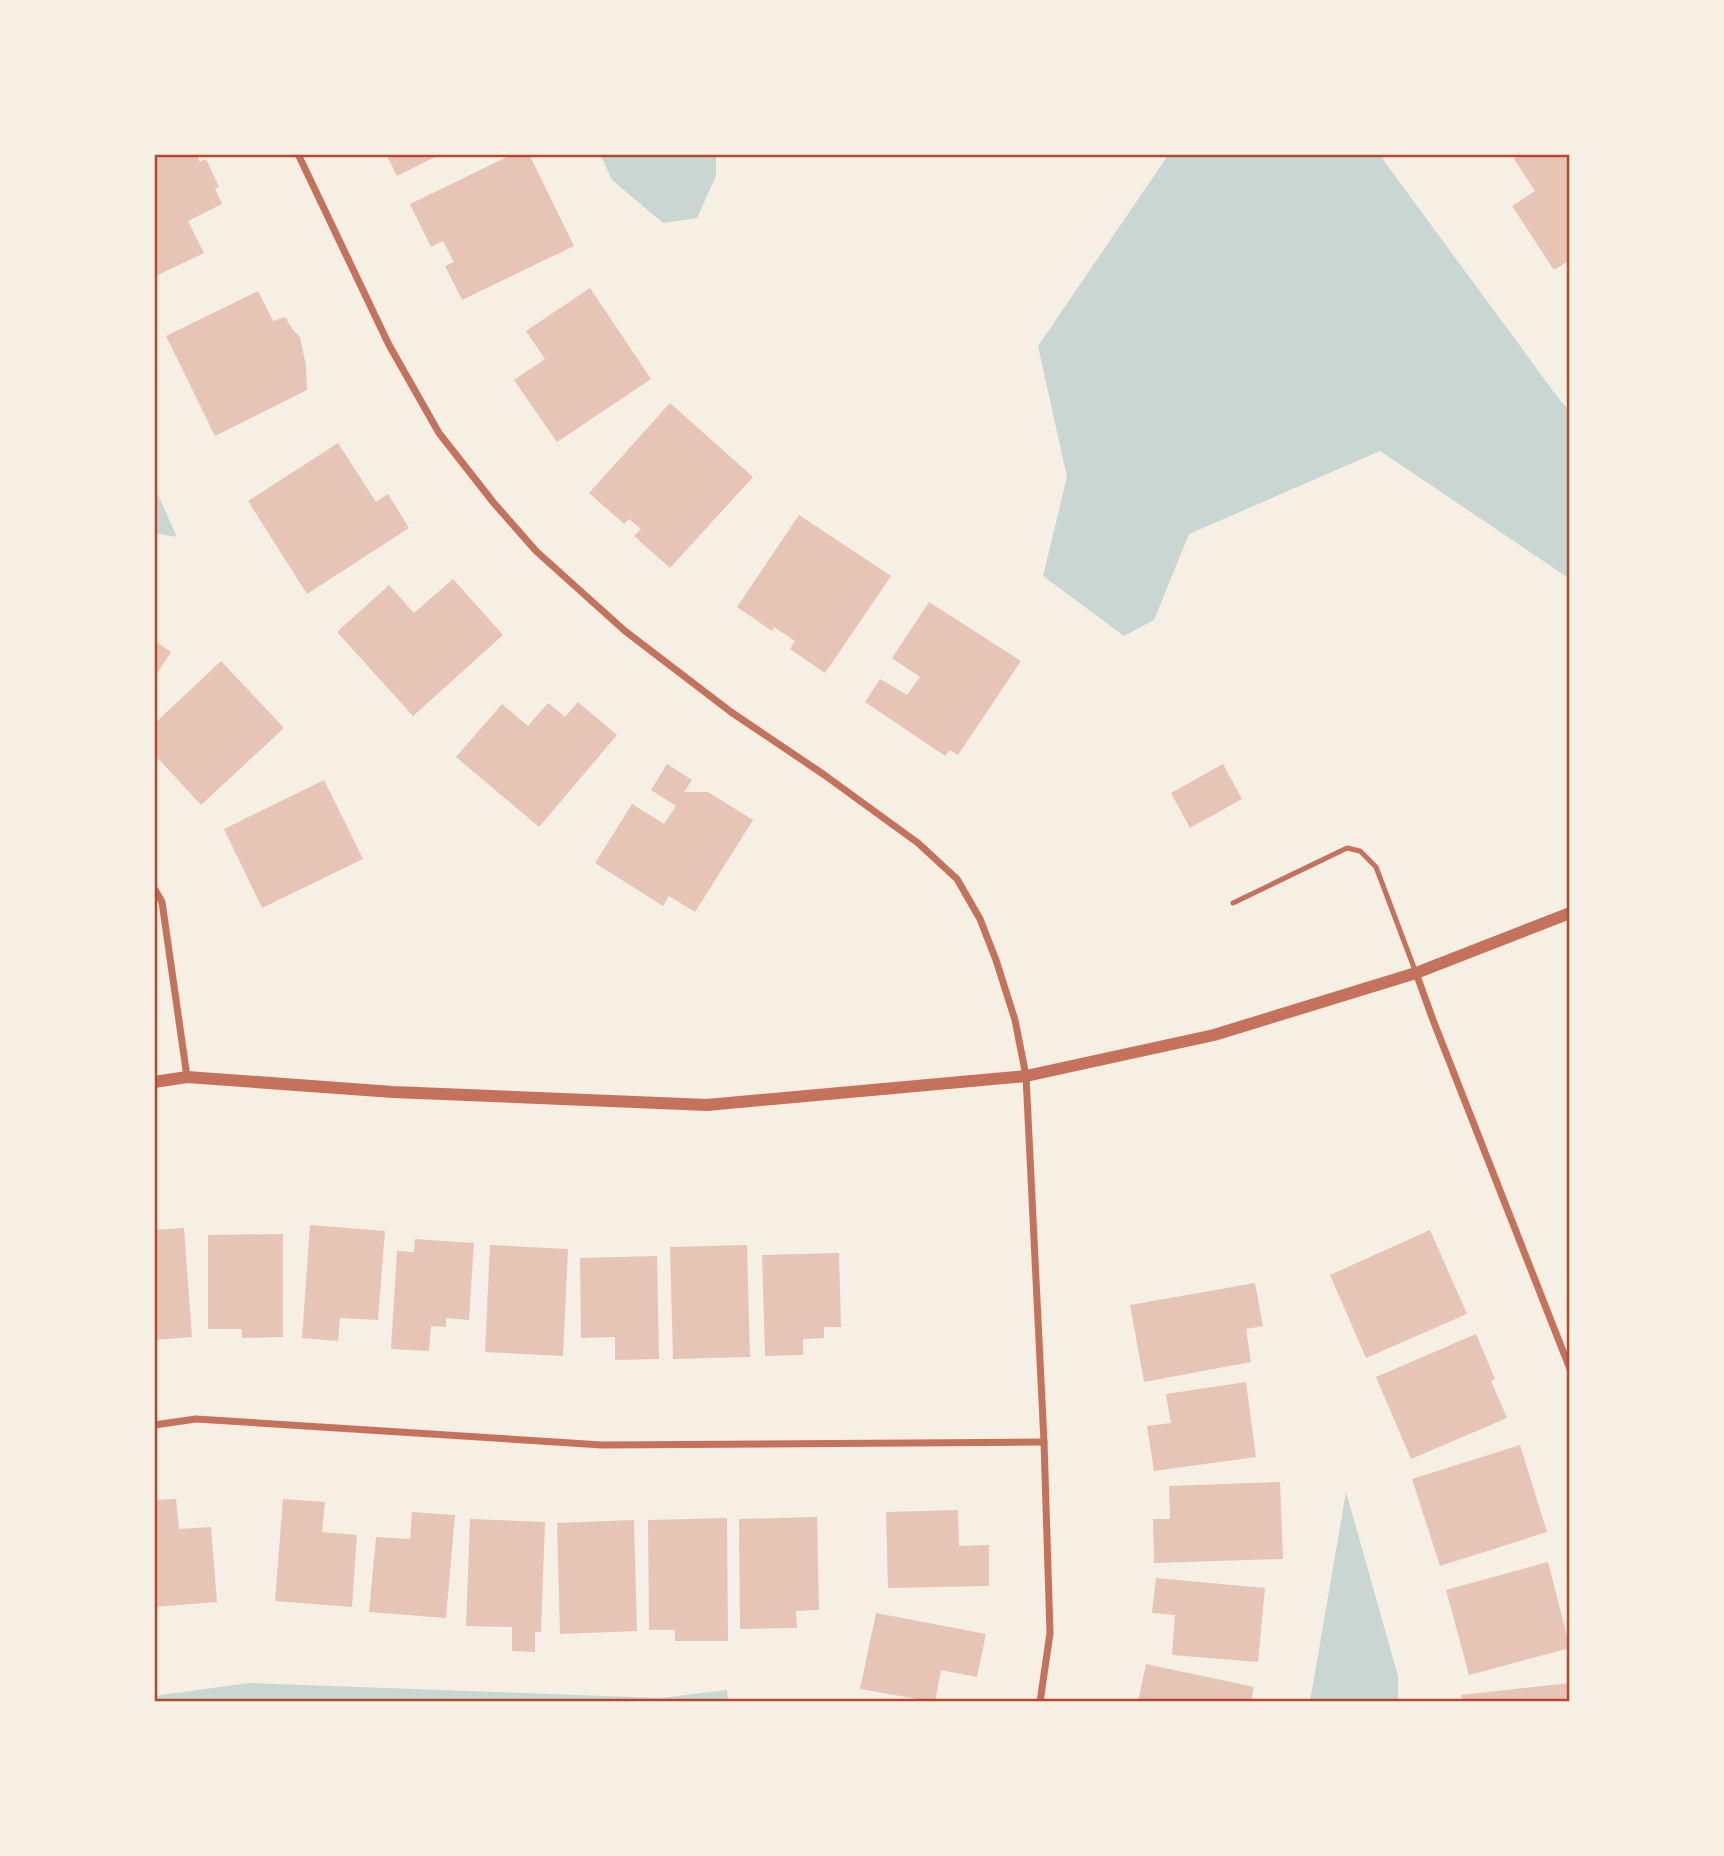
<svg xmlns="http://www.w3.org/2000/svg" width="1724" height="1856" font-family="Roboto,sans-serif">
  <rect width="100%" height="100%" fill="#f6efe4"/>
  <g fill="#c9d6d2">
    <polygon points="600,154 716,154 716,176 697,218 663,223 612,180"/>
    <polygon points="1169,154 1381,154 1384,161 1559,399 1570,411 1570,579 1380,451 1189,534 1154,620 1124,636 1043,576 1067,477 1038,346"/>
    <polygon points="154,486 177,537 154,533"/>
    <polygon points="1346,1492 1398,1676 1398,1702 1310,1702"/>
    <polygon points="249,1683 661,1698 727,1690 728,1702 154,1702 154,1696"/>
  </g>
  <g fill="#e6c5b7">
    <polygon points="154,154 196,154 200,162 206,159 219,187 215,189 222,204 188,221 204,253 154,277"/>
    <polygon points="386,154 441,154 397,176"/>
    <polygon points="513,154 529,154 574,246 462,300 445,266 454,262 443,241 431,247 410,204"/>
    <polygon points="1522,154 1570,154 1570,260 1554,270 1512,206 1535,191 1514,159"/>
    <polygon points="590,288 651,379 557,442 514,380 545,359 526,331"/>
    <polygon points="258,291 273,321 285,317 293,330 300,337 306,366 307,390 215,436 166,336"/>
    <polygon points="670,403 753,477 670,568 634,536 641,529 629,519 624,524 589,493"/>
    <polygon points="338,443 376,502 388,494 409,528 307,594 248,501"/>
    <polygon points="799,515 891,576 825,673 790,649 795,641 774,627 772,631 737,607"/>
    <polygon points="453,579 503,635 413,716 337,632 389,585 414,613"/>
    <polygon points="929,602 1021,661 958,755 950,750 945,756 865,702 880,679 907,695 920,677 892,658"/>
    <polygon points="154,640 171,652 154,678"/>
    <polygon points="221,661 284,728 201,805 154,754 154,724"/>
    <polygon points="578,702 617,735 539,827 456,757 502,704 528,726 548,703 565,717"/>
    <polygon points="667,764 692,780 684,792 708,792 753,820 695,912 669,896 663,906 595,863 632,804 664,824 676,806 651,790"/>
    <polygon points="1223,764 1242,799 1190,828 1171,793"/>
    <polygon points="324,780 363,859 262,908 224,829"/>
    <polygon points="310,1225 385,1231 378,1320 340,1318 338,1341 302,1338"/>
    <polygon points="184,1228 192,1337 154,1340 154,1230"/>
    <polygon points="1430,1230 1467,1314 1366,1358 1330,1275"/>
    <polygon points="283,1234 283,1337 242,1338 242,1329 208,1329 208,1235"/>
    <polygon points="415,1239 474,1243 469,1320 446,1318 446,1327 431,1326 429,1351 391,1349 397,1251 414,1252"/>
    <polygon points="490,1245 568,1249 563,1356 485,1352"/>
    <polygon points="747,1245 750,1357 673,1359 670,1247"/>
    <polygon points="839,1253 841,1327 824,1327 824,1338 803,1339 803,1355 765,1356 762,1255"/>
    <polygon points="657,1256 659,1359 615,1360 615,1337 581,1338 580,1258"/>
    <polygon points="1255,1283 1263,1326 1246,1329 1251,1362 1144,1382 1130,1305"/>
    <polygon points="1476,1334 1495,1379 1491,1381 1507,1418 1411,1459 1376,1377"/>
    <polygon points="1246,1382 1256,1457 1154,1471 1147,1426 1171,1423 1166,1394"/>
    <polygon points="1520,1445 1547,1532 1440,1566 1412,1479"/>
    <polygon points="1280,1482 1283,1559 1154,1563 1153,1519 1170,1519 1169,1486"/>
    <polygon points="176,1499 179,1529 211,1527 217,1602 154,1607 154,1500"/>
    <polygon points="283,1499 325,1502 322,1532 357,1535 352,1607 275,1601"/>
    <polygon points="958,1510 959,1546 989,1545 989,1586 888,1588 886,1512"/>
    <polygon points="412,1512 455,1515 446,1618 369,1612 376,1537 410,1539"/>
    <polygon points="817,1517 819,1610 796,1611 797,1628 740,1629 739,1519"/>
    <polygon points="727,1518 728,1641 675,1641 675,1630 649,1630 648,1520"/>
    <polygon points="470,1519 545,1522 541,1632 535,1632 535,1652 512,1651 512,1627 466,1626"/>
    <polygon points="634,1520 637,1631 560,1634 557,1523"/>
    <polygon points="1548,1562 1570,1648 1469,1675 1446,1590"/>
    <polygon points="1156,1578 1265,1588 1258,1662 1172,1655 1175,1615 1152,1613"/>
    <polygon points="876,1613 986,1634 977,1677 941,1670 935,1702 860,1689"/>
    <polygon points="1146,1664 1254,1687 1251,1702 1138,1702"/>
    <polygon points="1570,1683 1570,1702 1462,1702 1461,1695"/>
  </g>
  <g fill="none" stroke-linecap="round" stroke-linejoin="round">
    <polyline stroke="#c5725c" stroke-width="5" points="1233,903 1347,848 1360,851 1376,867 1416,973"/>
    <g stroke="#c5725c" stroke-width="7">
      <polyline points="298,154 389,345 439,433 493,502 536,551 625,631 731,712 823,774 918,843 957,879 980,919 996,960 1015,1020 1026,1076 1044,1442 1050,1633 1040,1702"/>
      <polyline points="154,888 162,902 187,1077"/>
      <polyline points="1416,973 1433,1020 1570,1369"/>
      <polyline points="154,1425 196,1419 602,1445 1044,1442"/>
    </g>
    <polyline stroke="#c5725c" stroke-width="12" points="154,1082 187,1077 393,1092 707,1105 1026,1076 1214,1035 1416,973 1570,913"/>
  </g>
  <rect width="1724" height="1856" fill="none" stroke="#f6efe4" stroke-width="312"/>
  <rect x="156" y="156" width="1412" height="1544" fill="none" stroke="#b5482f" stroke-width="2.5"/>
</svg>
